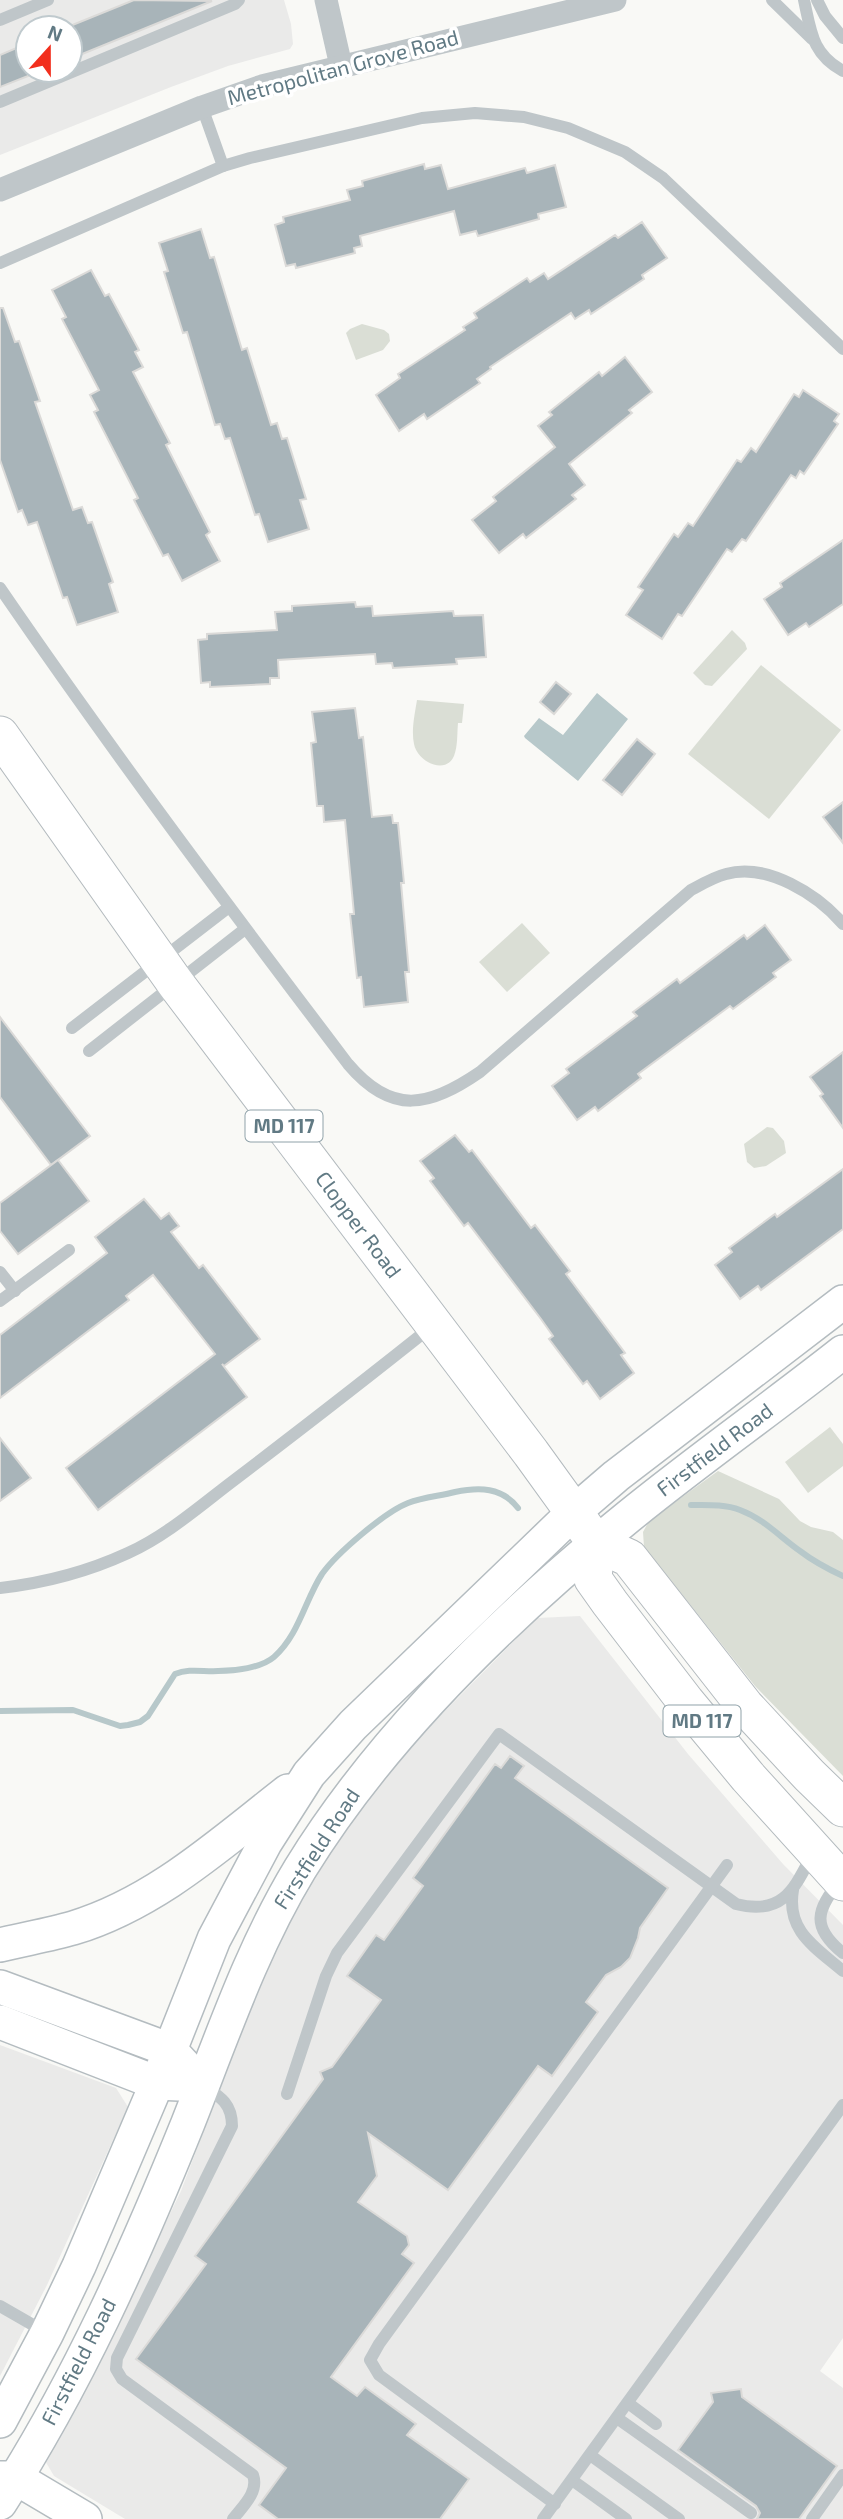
<svg xmlns="http://www.w3.org/2000/svg" width="843" height="2519" font-family="'Exo 2',sans-serif">
  <rect width="100%" height="100%" fill="#f9f9f6"/>
  <g fill="#eaeae9" fill-rule="evenodd">
    <path d="M 0,0 L 284,0 L 291,24 L 293,44 L 290,49 L 228,66 L 171,87 L 0,155 ZM 28,28 L 70,28 L 70,70 L 28,70 Z"/>
    <polygon points="580,1616 688,1754 783,1864 843,1925 843,2338 820,2371 843,2388 843,2519 125,2519 54,2476 44,2459 101,2357 181,2191 256,1992 285,1929 331,1850 374,1791 433,1723 537,1618"/>
    <polygon points="0,2045 116,2088 128,2107 47,2285 0,2376"/>
  </g>
  <g fill="#daded5">
    <polygon points="362,324 384,330 389,334 390,341 383,350 356,360 346,333 350,329"/>
    <polygon points="732,630 745,643 747,649 712,686 705,685 693,673"/>
    <polygon points="761,665 841,730 769,819 688,754"/>
    <path d="M 417,700 L 464,704 L 462,723 L 458,723 C 457,733 458,746 454,756 C 445,776 417,761 414,744 C 411,730 415,713 417,700 Z"/>
    <polygon points="522,923 550,953 507,992 479,962"/>
    <polygon points="767,1127 773,1128 784,1141 786,1153 766,1166 754,1168 747,1162 744,1144"/>
    <polygon points="830,1427 843,1444 843,1466 808,1493 785,1462"/>
    <polygon points="718,1471 779,1499 800,1521 811,1527 833,1532 843,1540 843,1776 755,1686 644,1547 643,1532 649,1521"/>
  </g>
  <polygon fill="#b7c8ca" points="597,693 628,719 578,781 525,738 524,736 539,718 563,735"/>
  <g fill="none" stroke-linecap="round" stroke-linejoin="round">
    <g stroke="#b7c8ca" stroke-width="6">
      <path d="M 691,1505 C 707,1505 725,1504 740,1510 C 764,1519 780,1537 800,1551 C 813,1561 828,1569 843,1576"/>
      <path d="M 0,1711 L 73,1710 L 120,1726 L 128,1725 L 140,1722 L 148,1716 L 175,1674 C 189,1668 204,1672 218,1671 C 235,1671 261,1668 274,1657 C 299,1635 305,1600 322,1574 C 337,1553 385,1512 408,1503 C 423,1497 440,1496 455,1492 C 479,1487 502,1487 518,1508"/>
    </g>
  </g>
  <g fill="#a8b4b9" stroke="#dbdad8" stroke-width="2">
    <polygon points="134,0 212,1 70,59 70,26"/>
    <polygon points="28,43 28,76 0,87 0,55"/>
    <polygon points="424,164 425,169 441,165 448,189 525,168 527,173 555,165 566,207 538,214 539,219 478,236 476,231 460,235 454,211 360,236 362,246 354,248 355,253 296,268 295,264 286,266 275,225 284,222 283,217 350,200 347,190 363,186 362,181"/>
    <polygon points="642,222 667,258 642,275 644,279 591,314 589,310 575,319 571,313 490,367 491,369 477,379 480,383 427,419 424,414 399,431 376,395 400,378 398,374 465,330 463,327 477,318 474,313 527,278 530,282 544,273 548,279 615,235 618,238"/>
    <polygon points="201,229 210,258 214,257 242,350 247,348 271,425 277,423 282,439 287,438 306,499 300,500 309,529 268,542 259,514 255,515 230,438 225,439 220,424 215,425 187,332 183,333 164,272 168,271 159,243"/>
    <polygon points="91,270 105,296 109,294 139,350 135,352 143,367 133,372 170,443 166,445 210,532 206,535 220,561 182,581 168,554 163,556 134,500 138,498 94,412 98,410 90,395 99,390 62,319 66,317 52,290"/>
    <polygon points="0,308 3,308 15,342 19,341 40,401 35,402 73,510 82,507 88,523 92,522 113,582 109,584 118,612 77,625 67,597 63,598 37,522 28,525 22,510 18,512 0,460"/>
    <polygon points="625,357 652,392 629,410 632,413 569,464 585,485 572,495 576,499 526,538 523,534 499,553 472,520 496,501 493,497 555,447 538,426 552,415 549,412 599,372 602,376"/>
    <polygon points="803,390 839,414 834,421 838,424 804,474 800,471 796,478 791,475 746,541 742,539 732,552 727,549 682,616 678,614 662,639 626,615 643,590 638,587 674,534 678,537 688,523 693,526 737,460 741,462 751,448 756,452 794,394 799,397"/>
    <polygon points="843,540 843,604 809,627 806,623 788,635 764,599 782,587 780,583"/>
    <polygon points="355,602 356,607 372,606 373,616 453,611 454,616 483,615 486,657 456,659 457,664 393,668 392,663 376,664 375,654 278,660 279,678 270,678 270,684 210,687 210,682 201,683 198,640 207,639 207,634 277,630 275,612 292,611 292,606"/>
    <polygon points="556,682 571,694 554,714 540,702"/>
    <polygon points="355,708 359,738 363,737 372,817 392,815 393,823 398,823 404,883 401,883 409,972 405,972 408,1002 364,1007 361,977 357,978 350,914 354,914 345,820 324,822 323,806 317,806 311,743 316,742 312,712"/>
    <polygon points="637,739 655,754 622,795 603,780"/>
    <polygon points="843,802 843,843 823,817"/>
    <polygon points="765,925 791,960 773,973 776,977 733,1009 730,1006 638,1074 641,1078 598,1111 595,1107 577,1120 552,1086 569,1073 566,1069 637,1016 633,1012 677,979 680,983 744,935 747,939"/>
    <polygon points="0,1017 90,1136 51,1165 0,1097"/>
    <polygon points="843,1052 843,1128 820,1096 823,1094 810,1077"/>
    <polygon points="455,1135 469,1152 472,1150 531,1228 535,1225 570,1271 566,1274 625,1353 621,1355 634,1373 600,1399 587,1381 583,1384 549,1339 553,1336 541,1319 468,1223 464,1226 430,1181 434,1178 420,1161"/>
    <polygon points="58,1160 89,1201 18,1254 0,1231 0,1203"/>
    <polygon points="843,1169 843,1229 761,1290 758,1286 740,1299 715,1265 732,1252 729,1248 775,1214 777,1217"/>
    <polygon points="144,1199 161,1219 169,1213 179,1226 171,1232 199,1268 203,1265 260,1339 224,1366 222,1364 247,1397 98,1510 66,1468 215,1354 153,1275 126,1296 129,1300 0,1398 0,1335 107,1253 95,1237"/>
    <polygon points="0,1438 31,1478 0,1501"/>
    <polygon points="510,1756 524,1766 515,1778 668,1888 640,1928 638,1938 630,1958 621,1967 606,1975 586,2002 598,2012 552,2076 538,2066 448,2190 368,2133 377,2176 358,2202 407,2236 409,2245 402,2254 414,2263 331,2377 357,2396 365,2387 416,2424 407,2435 469,2479 440,2519 278,2519 259,2505 286,2468 136,2359 206,2264 195,2256 323,2079 320,2072 332,2067 381,2000 347,1976 376,1935 384,1940 423,1886 413,1878 495,1764 501,1768"/>
    <polygon points="741,2389 742,2397 837,2466 799,2519 757,2519 760,2513 756,2506 678,2450 713,2402 711,2393"/>
  </g>
  <g fill="none" stroke-linecap="round" stroke-linejoin="round">
    <defs>
      <g id="secondary">
        <path d="M 0,1945 C 24,1939 49,1935 73,1928 C 156,1903 221,1843 288,1791"/>
        <polyline points="0,1987 170,2050 184,2065"/>
        <polyline points="0,2022 157,2083 179,2084"/>
        <polyline points="0,2421 47,2333 79,2266 157,2083 214,1939 265,1843 309,1774 353,1725 573,1513 616,1476 843,1302"/>
        <polyline points="0,2478 16,2478 85,2519"/>
        <path d="M 0,2503 C 77,2384 135,2254 188,2123 C 222,2037 252,1948 300,1869 C 383,1734 506,1616 628,1517 C 698,1460 772,1408 843,1352"/>
      </g>
      <g id="primary">
        <polyline points="0,735 176,984 531,1453 596,1543 629,1558 745,1706 809,1775 843,1808"/>
        <polyline points="596,1543 593,1579 610,1603 686,1702 748,1777 843,1882"/>
      </g>
    </defs>
    <use href="#secondary" stroke="#b4bcc0" stroke-width="36"/>
    <use href="#primary" stroke="#b3babe" stroke-width="39"/>
    <g stroke="#bfc6c9" stroke-width="12">
      <polyline points="772,0 812,39"/>
      <path d="M 804,0 C 811,32 812,54 843,71"/>
      <polyline points="817,0 825,16 843,38"/>
      <polyline points="0,20 48,0"/>
      <polyline points="0,102 235,4 239,0"/>
      <polyline points="202,107 223,166"/>
      <polyline points="0,263 223,166 250,158 422,118 475,113 524,117 568,128 625,152 663,178 843,349"/>
      <path d="M 0,588 C 111,750 229,907 348,1064 C 392,1116 429,1107 480,1072 L 691,890 C 702,884 714,877 726,874 C 767,862 818,895 843,924"/>
      <polyline points="72,1028 229,907"/>
      <polyline points="89,1051 245,929"/>
      <polyline points="0,1272 15,1291"/>
      <polyline points="0,1301 69,1250"/>
      <path d="M 0,1588 C 44,1583 87,1572 128,1553 C 166,1536 200,1506 233,1481 C 300,1430 366,1379 431,1327"/>
      <path d="M 840,1881 C 816,1910 811,1927 843,1953"/>
      <path d="M 793,1890 C 786,1931 815,1947 843,1971"/>
      <path d="M 204,2086 C 221,2097 232,2104 232,2126 L 117,2358 L 116,2369 L 122,2379 L 253,2475 C 259,2492 243,2506 233,2519"/>
      <path d="M 287,2094 L 326,1976 L 337,1953 L 499,1734 L 736,1904 C 783,1916 794,1889 812,1855"/>
      <polyline points="0,2306 47,2333"/>
      <polyline points="628,2403 656,2424"/>
      <polyline points="617,2418 751,2513"/>
      <polyline points="590,2455 679,2519"/>
      <polyline points="572,2480 626,2519"/>
      <polyline points="555,2504 379,2375 370,2360 379,2344 727,1865"/>
      <polyline points="543,2519 843,2105"/>
      <polyline points="812,2519 843,2475"/>
    </g>
    <g stroke="#bfc6c9" stroke-width="23">
      <polyline points="326,0 341,66"/>
      <polyline points="0,190 202,107 262,86 615,0"/>
    </g>
    <use href="#secondary" stroke="#fff" stroke-width="33"/>
    <use href="#primary" stroke="#fff" stroke-width="37"/>
  </g>
  <g text-anchor="middle" stroke-width="7" stroke-linejoin="round" paint-order="stroke">
    <g fill="#fff" stroke="#90a2a9" stroke-width="2">
      <rect x="245.5" y="1110.5" width="77" height="31" rx="5"/>
      <rect x="663.5" y="1705.5" width="77" height="31" rx="5"/>
    </g>
    <g font-size="19" font-weight="bold" fill="#617a84">
      <text x="284" y="1133">MD 117</text>
      <text x="702" y="1728">MD 117</text>
    </g>
    <g font-size="21" fill="#617a84" stroke="#fff">
      <text transform="translate(343 68) rotate(-15)" y="7">Metropolitan Grove Road</text>
      <text transform="translate(358 1225) rotate(53)" y="7">Clopper Road</text>
      <text transform="translate(715 1450) rotate(-37)" y="7">Firstfield Road</text>
      <text transform="translate(317 1849) rotate(-57)" y="7">Firstfield Road</text>
      <text transform="translate(79 2362) rotate(-63)" y="7">Firstfield Road</text>
    </g>
  </g>
  <g transform="translate(49 49) rotate(21)"><circle r="33" fill="#ffffff" stroke="#c0cace" stroke-width="2"/>
  <path d="M0-5L12 26L0 18L-12 26Z" fill="#f22f1d"/>
  <text y="-10" font-size="19" font-weight="bold" text-anchor="middle" fill="#617a84">N</text>
  </g>
</svg>
